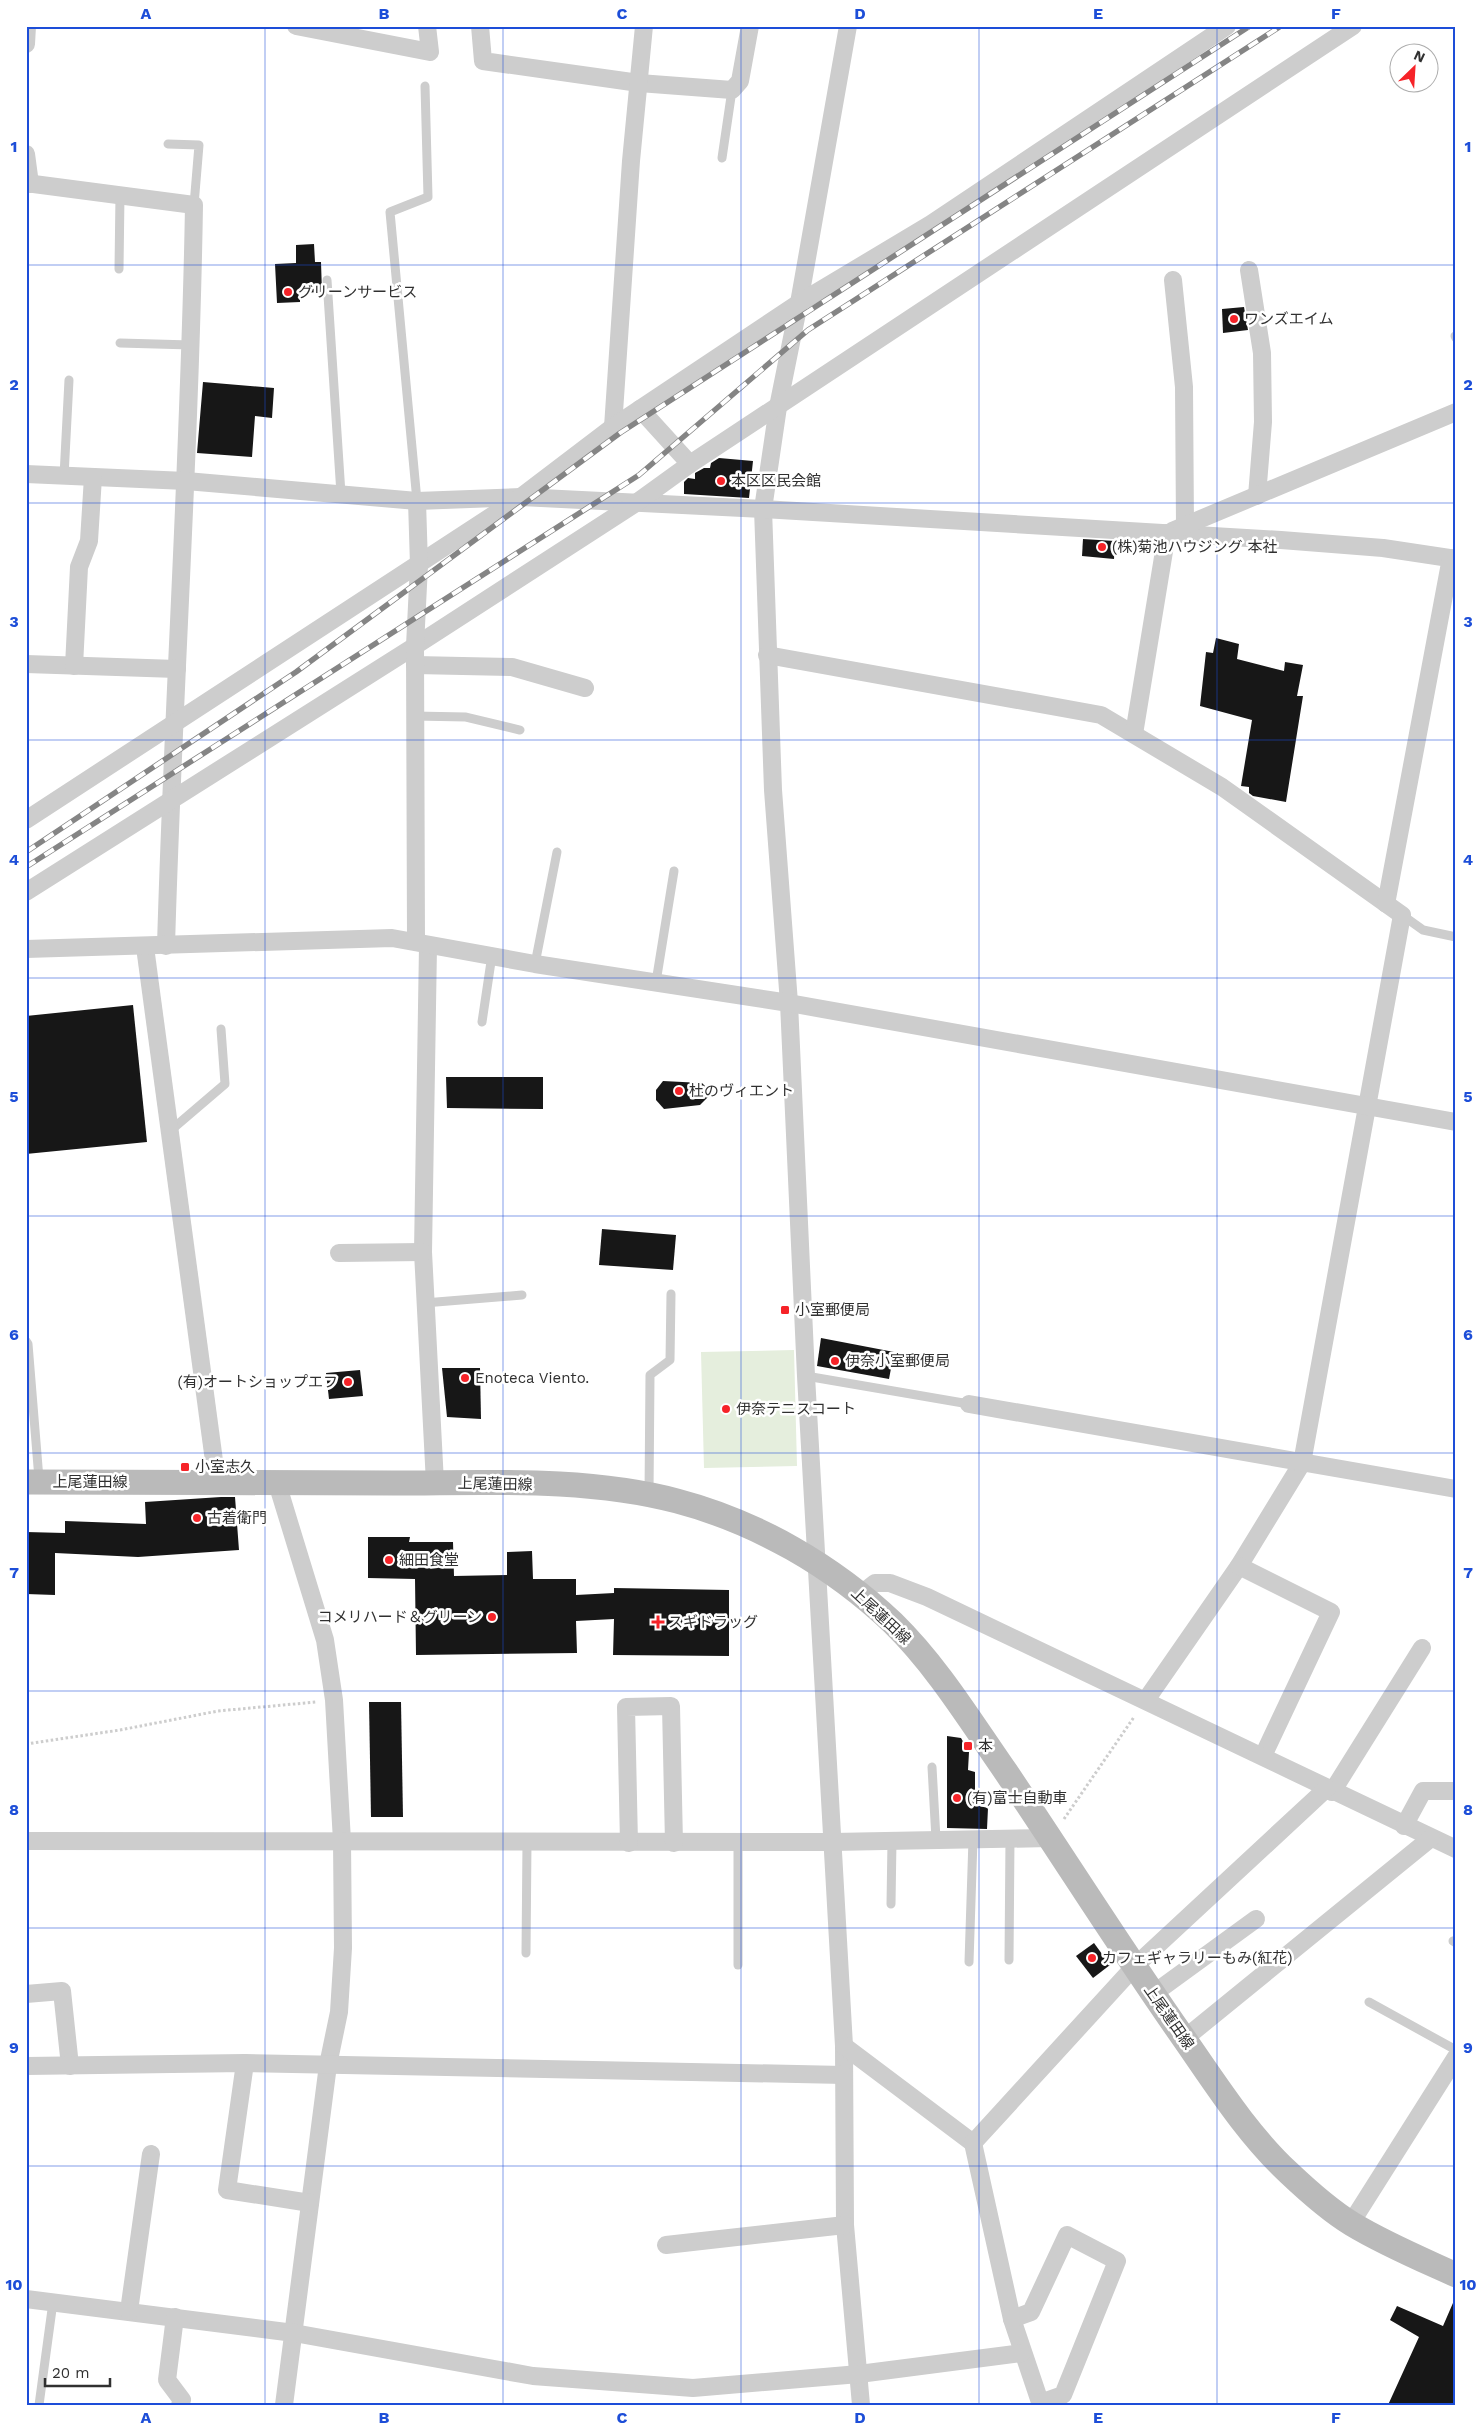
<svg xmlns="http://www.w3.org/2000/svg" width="1482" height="2431" font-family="'Work Sans','Noto Sans JP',sans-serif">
  <rect width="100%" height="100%" fill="#fff"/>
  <polygon fill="#e5eedd" points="794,1350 797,1466 704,1468 701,1352"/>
  <g fill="#171717">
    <polygon points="314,244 315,262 321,262 322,292 300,293 300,302 277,303 275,264 296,263 296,245"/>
    <polygon points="1244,307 1248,330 1223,333 1222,309"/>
    <polygon points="203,382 274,388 272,418 255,416 252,457 197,453"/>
    <polygon points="719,458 753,461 749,498 684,494 684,482 688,478 695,479 695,473 704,468 710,468 711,463"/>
    <polygon points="1083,539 1115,541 1114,559 1082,556"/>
    <polygon points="1216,638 1239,644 1237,659 1284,671 1285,662 1303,665 1297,696 1303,696 1286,802 1253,796 1249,793 1249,787 1241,786 1252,720 1200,706 1206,652 1213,653"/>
    <polygon points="133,1005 147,1142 26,1154 26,1016"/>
    <polygon points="446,1077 543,1077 543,1109 447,1108"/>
    <polygon points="663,1081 702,1083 712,1093 700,1105 664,1109 656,1100 656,1090"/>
    <polygon points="602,1229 676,1235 673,1270 599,1265"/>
    <polygon points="821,1338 894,1352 889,1379 817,1366"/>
    <polygon points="442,1368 480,1368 481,1419 447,1417"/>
    <polygon points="360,1370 363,1396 329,1399 326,1373"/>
    <polygon points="221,1497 235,1497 239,1550 138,1557 55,1553 55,1595 26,1594 26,1532 65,1533 65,1521 146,1524 145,1502"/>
    <polygon points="368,1537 410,1537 409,1542 453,1542 454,1576 507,1575 507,1552 532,1551 533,1579 576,1579 576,1595 614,1593 614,1588 729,1590 729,1656 613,1655 614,1619 576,1621 577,1653 416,1655 415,1579 368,1578"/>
    <polygon points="369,1702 401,1702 403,1817 371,1817"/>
    <polygon points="947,1736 961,1738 969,1752 968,1770 975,1772 975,1805 988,1808 987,1829 947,1828"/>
    <polygon points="1094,1943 1110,1965 1093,1978 1076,1956"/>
    <polygon points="1456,2296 1456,2405 1388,2405 1419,2337 1390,2320 1397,2306 1443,2326"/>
  </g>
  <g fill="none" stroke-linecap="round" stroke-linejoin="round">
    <g stroke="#cdcdcd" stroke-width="3" stroke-dasharray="2.5 2.5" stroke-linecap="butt">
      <polyline points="26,1744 120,1730 218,1711 316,1702"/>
      <polyline points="1064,1819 1134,1717"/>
    </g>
    <g stroke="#cdcdcd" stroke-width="9">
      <polyline points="168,144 199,145 194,205"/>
      <polyline points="722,158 732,90"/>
      <polyline points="119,269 120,195"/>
      <polyline points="327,280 341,494"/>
      <polyline points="1455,336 1456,338"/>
      <polyline points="120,343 191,345"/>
      <polyline points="64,476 69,380"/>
      <polyline points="417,501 390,212 428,197 425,86"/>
      <polyline points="414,716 466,717 520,730"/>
      <polyline points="1402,915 1423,930 1456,937"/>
      <polyline points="535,964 557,852"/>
      <polyline points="656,982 674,871"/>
      <polyline points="482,1022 492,955"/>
      <polyline points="170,1131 225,1084 221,1029"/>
      <polyline points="424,1303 522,1295"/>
      <polyline points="26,1341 28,1344 39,1479"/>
      <polyline points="806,1376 969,1404"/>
      <polyline points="649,1494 650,1375 670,1360 671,1294"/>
      <polyline points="932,1767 936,1839"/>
      <polyline points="738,1842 738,1965"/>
      <polyline points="891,1904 892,1841"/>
      <polyline points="1453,1941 1456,1943"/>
      <polyline points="526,1953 527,1842"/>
      <polyline points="1009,1960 1010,1838"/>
      <polyline points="969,1962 973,1839"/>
      <polyline points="1369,2002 1456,2050"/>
      <polyline points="39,2405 53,2302"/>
    </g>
    <g stroke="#cdcdcd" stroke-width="18">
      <polyline points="296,26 430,52 427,26"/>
      <polyline points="480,26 483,61 639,83 732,90 740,81 750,26"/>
      <polyline points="848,26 799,303 778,407 763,509 773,790 789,1003 806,1376 844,2046 845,2225 861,2405"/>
      <polyline points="26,44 27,26"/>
      <polyline points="26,154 30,184"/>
      <path d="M 26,183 L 194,205 C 190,452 173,699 166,946"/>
      <polyline points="1249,270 1262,353 1263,422 1257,496"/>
      <polyline points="1173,280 1184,387 1185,526"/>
      <polyline points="640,409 690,464"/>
      <polyline points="613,427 631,161 644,26"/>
      <polyline points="26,474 186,481 417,501 521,497 763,509 1281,540 1383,548 1456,559"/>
      <polyline points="1172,531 1456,412"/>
      <polyline points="767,655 1101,715 1222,787 1402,915 1302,1463 1239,1566 1146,1700"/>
      <polyline points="26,664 177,669"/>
      <polyline points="415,665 512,667 585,688"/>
      <polyline points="74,666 79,567 89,541 93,477"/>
      <polyline points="1134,734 1167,533"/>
      <polyline points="26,820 521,497 613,427 799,303 931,224 1227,26"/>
      <polyline points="26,892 415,646 636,503 690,464 1353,26"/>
      <polyline points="1386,904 1451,558"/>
      <polyline points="416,941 415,646 419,565 417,501"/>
      <polyline points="428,946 423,1252 435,1483"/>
      <polyline points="145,947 217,1483"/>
      <polyline points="26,949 392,938 535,964 789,1003 1456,1122"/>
      <polyline points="339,1253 423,1252"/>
      <polyline points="969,1404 1456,1489"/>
      <polyline points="277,1483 325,1640 334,1700 342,1841 343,1948 339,2012 328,2065 284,2405"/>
      <polyline points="1239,1566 1331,1612 1263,1756"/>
      <polyline points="861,1594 875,1583 890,1583 927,1597 1456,1849"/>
      <polyline points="1332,1792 1422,1648"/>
      <polyline points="1404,1826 1423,1791 1456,1791"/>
      <polyline points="26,1841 832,1842 1050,1838"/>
      <polyline points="629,1843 626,1707 671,1706 674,1843"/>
      <polyline points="26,1994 62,1991 70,2066"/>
      <polyline points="1153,1994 1256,1919"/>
      <polyline points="1184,2039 1431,1838"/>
      <polyline points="844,2046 973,2143 1134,1967 1327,1788"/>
      <polyline points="245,2063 227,2190 310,2203"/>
      <polyline points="26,2066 245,2063 844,2075"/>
      <polyline points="973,2143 1012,2319 1041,2405"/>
      <polyline points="1351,2223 1456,2057"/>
      <polyline points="666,2245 845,2225"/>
      <polyline points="26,2299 294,2333 533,2376 693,2388 859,2374 1022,2353"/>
      <polyline points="129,2311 151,2154"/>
      <polyline points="175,2317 167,2380 182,2400 180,2405"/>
      <polyline points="1012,2319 1031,2312 1067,2235 1117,2261 1063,2395 1040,2403"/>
    </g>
    <path stroke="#bababa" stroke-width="25" d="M 26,1482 C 148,1482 271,1483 393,1483 C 486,1483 586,1477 677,1501 C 757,1522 833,1566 893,1623 C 937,1666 971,1722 1006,1772 C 1066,1861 1123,1952 1185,2040 C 1217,2086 1248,2135 1289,2173 C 1308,2191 1329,2210 1352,2224 C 1385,2244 1421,2259 1456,2275"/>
    <defs>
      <g id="rail">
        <polyline points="26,852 296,672 620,433 1250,26"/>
        <polyline points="26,867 639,475 808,330 1281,26"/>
      </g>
    </defs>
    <use href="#rail" stroke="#858585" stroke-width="5.5"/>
    <use href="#rail" stroke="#fff" stroke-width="4" stroke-dasharray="11" stroke-linecap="butt"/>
  </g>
  <path fill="none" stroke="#1d4ed8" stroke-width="1" stroke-opacity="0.55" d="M 265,26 L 265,2405M 503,26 L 503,2405M 741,26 L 741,2405M 979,26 L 979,2405M 1217,26 L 1217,2405M 26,265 L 1456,265M 26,503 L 1456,503M 26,740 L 1456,740M 26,978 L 1456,978M 26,1216 L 1456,1216M 26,1453 L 1456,1453M 26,1691 L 1456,1691M 26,1928 L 1456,1928M 26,2166 L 1456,2166"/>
  <g fill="#f62328" stroke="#fff" stroke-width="2">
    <circle cx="288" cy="292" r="5"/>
    <circle cx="1234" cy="319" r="5"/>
    <circle cx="721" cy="481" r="5"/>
    <circle cx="1102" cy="547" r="5"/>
    <circle cx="679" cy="1091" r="5"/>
    <rect x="780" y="1305" width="10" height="10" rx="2.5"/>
    <circle cx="835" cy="1361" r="5"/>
    <circle cx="465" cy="1378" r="5"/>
    <circle cx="348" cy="1382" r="5"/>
    <circle cx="726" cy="1409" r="5"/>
    <rect x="180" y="1462" width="10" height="10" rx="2.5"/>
    <circle cx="197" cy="1518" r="5"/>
    <circle cx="389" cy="1560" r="5"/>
    <circle cx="492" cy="1617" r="5"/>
    <path d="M655.5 1614.5h5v5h5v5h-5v5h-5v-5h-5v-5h5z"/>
    <rect x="963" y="1741" width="10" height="10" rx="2.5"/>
    <circle cx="957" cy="1798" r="5"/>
    <circle cx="1092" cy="1958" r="5"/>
  </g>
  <g text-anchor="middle" stroke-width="5" stroke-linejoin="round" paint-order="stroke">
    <g font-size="15" fill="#303030" stroke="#fff" text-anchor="start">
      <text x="298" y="297">グリーンサービス</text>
      <text x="1244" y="324">ワンズエイム</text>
      <text x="731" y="486">本区区民会館</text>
      <text x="1112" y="552">(株)菊池ハウジング 本社</text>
      <text x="689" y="1096">杜のヴィエント</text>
      <text x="795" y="1315">小室郵便局</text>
      <text x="845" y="1366">伊奈小室郵便局</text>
      <text x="475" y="1383">Enoteca Viento.</text>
      <text x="338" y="1387" text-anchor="end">(有)オートショップエフ</text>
      <text x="736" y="1414">伊奈テニスコート</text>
      <text x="195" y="1472">小室志久</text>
      <text x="207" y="1523">古着衛門</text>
      <text x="399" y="1565">細田食堂</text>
      <text x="482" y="1622" text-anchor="end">コメリハード＆グリーン</text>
      <text x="668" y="1627">スギドラッグ</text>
      <text x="978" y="1751">本</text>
      <text x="967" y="1803">(有)富士自動車</text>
      <text x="1102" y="1963">カフェギャラリーもみ(紅花)</text>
    </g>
    <g font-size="15" fill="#303030" stroke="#fff">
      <text x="90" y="1487">上尾蓮田線</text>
      <text transform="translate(495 1484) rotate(1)" y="5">上尾蓮田線</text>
      <text transform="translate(881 1616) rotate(43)" y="5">上尾蓮田線</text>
      <text transform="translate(1169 2017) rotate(55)" y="5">上尾蓮田線</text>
    </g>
  </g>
  <rect width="1482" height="2431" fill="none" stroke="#ffffff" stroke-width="55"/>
  <g transform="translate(1414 68) rotate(25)"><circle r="24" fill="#ffffff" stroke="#acacac"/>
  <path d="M0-4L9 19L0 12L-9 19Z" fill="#f62328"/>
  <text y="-8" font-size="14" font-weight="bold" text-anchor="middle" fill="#303030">N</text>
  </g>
  <path d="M45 2378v8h65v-8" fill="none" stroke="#303030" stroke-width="2.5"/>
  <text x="52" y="2378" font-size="15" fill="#303030" stroke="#ffffff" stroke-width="4" paint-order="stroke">20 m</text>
  <rect x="28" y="28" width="1426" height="2376" fill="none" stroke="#1d4ed8" stroke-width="2"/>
  <g font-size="16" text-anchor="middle" font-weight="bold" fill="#1d4ed8">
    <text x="146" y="19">A</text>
    <text x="384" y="19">B</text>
    <text x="622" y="19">C</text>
    <text x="860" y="19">D</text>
    <text x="1098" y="19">E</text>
    <text x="1336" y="19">F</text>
    <text x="14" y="152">1</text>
    <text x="1468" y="152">1</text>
    <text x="14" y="390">2</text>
    <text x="1468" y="390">2</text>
    <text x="14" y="627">3</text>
    <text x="1468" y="627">3</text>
    <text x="14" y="865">4</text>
    <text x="1468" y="865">4</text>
    <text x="14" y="1102">5</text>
    <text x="1468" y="1102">5</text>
    <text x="14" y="1340">6</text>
    <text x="1468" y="1340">6</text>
    <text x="14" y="1578">7</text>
    <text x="1468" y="1578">7</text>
    <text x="14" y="1815">8</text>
    <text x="1468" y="1815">8</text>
    <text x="14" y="2053">9</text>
    <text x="1468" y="2053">9</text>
    <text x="14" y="2290">10</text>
    <text x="1468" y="2290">10</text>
    <text x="146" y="2423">A</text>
    <text x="384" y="2423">B</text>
    <text x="622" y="2423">C</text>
    <text x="860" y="2423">D</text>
    <text x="1098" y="2423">E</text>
    <text x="1336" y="2423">F</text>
  </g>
</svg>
